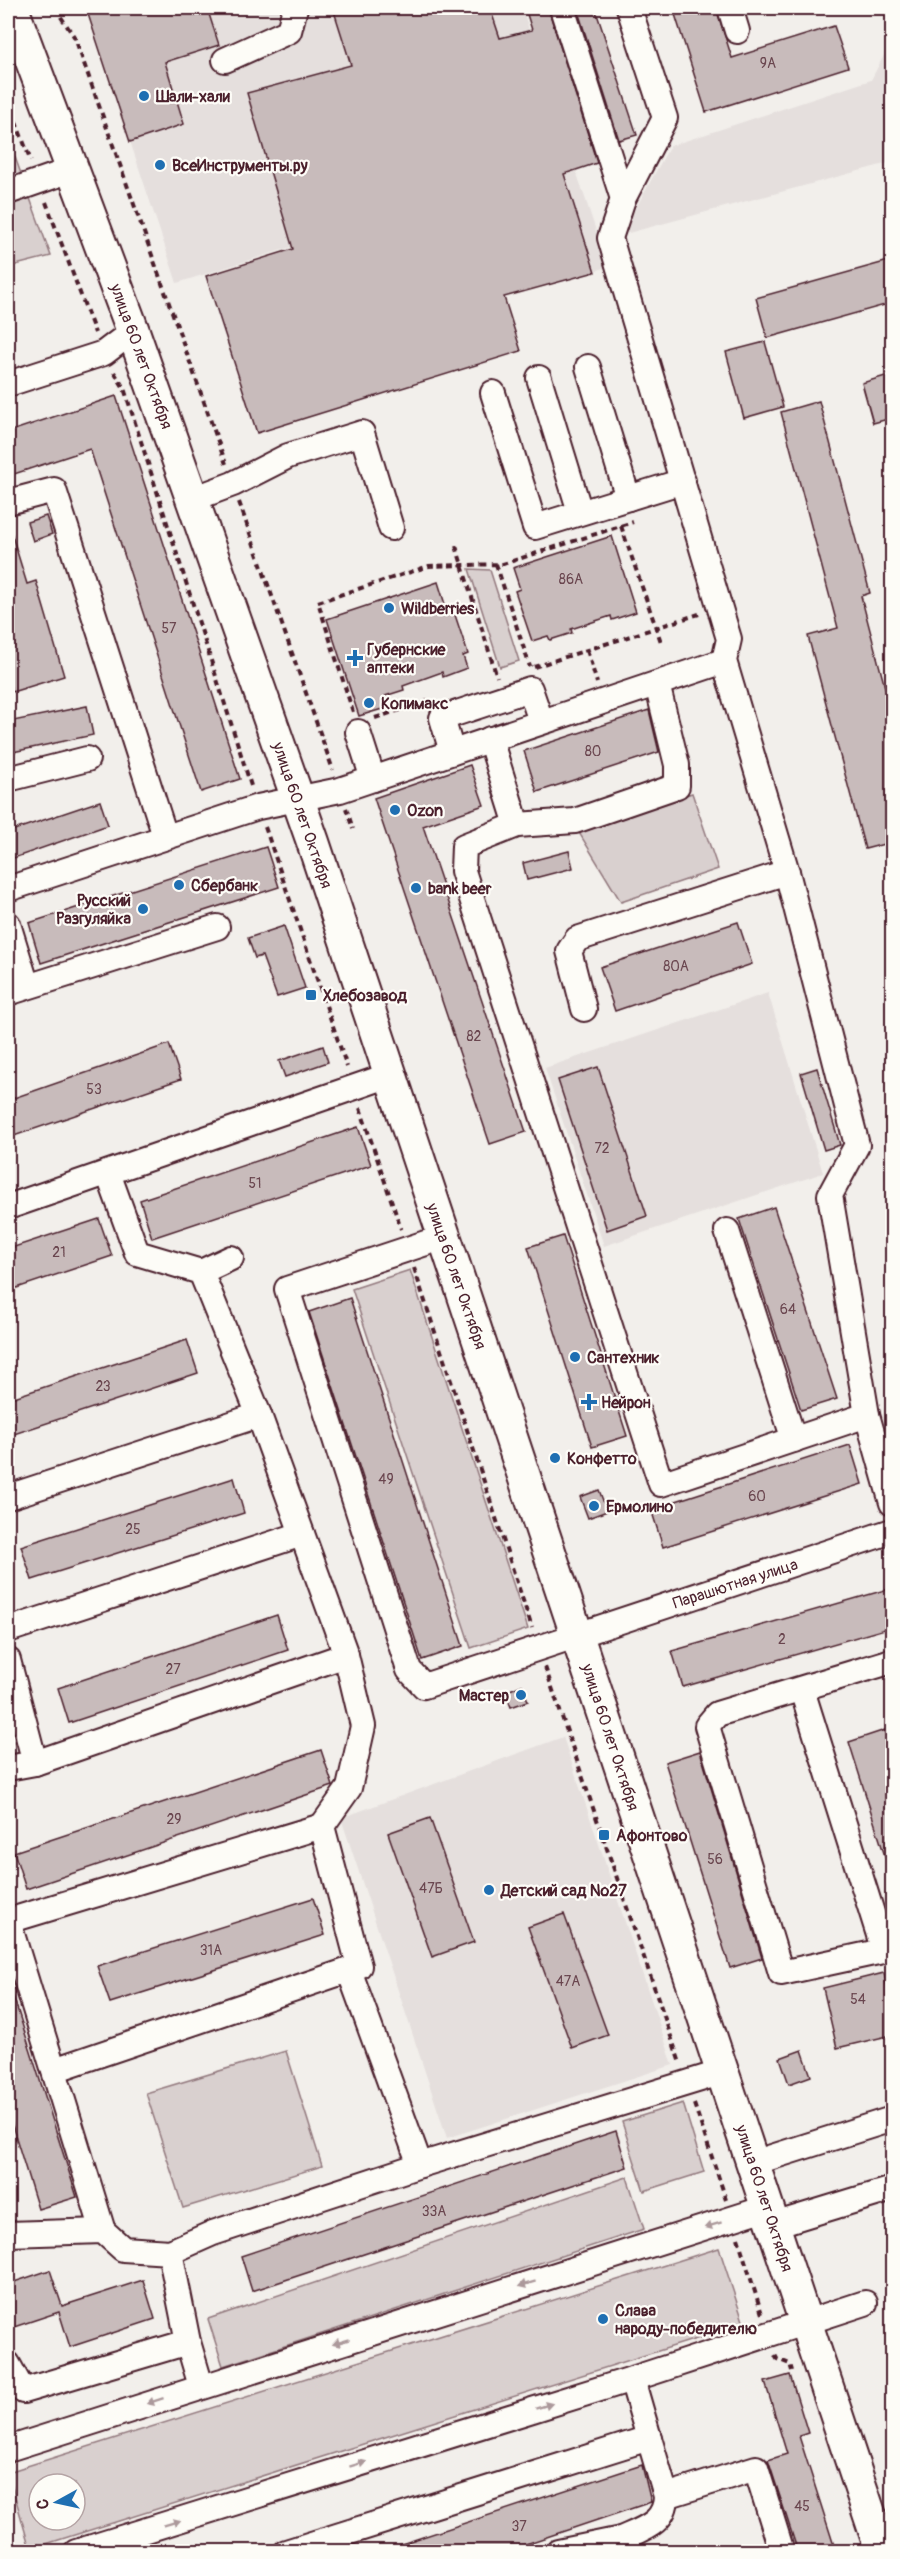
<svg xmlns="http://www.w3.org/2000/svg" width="900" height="2559" font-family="Pangolin,sans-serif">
  <rect width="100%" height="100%" fill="#f2efeb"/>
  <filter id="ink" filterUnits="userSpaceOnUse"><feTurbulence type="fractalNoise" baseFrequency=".0167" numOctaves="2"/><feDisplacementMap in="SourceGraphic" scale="12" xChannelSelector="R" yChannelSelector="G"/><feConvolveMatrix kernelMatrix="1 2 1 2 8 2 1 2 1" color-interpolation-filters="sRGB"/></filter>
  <g filter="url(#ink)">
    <g fill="#e5dfdd">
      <polygon points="86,8 522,8 608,267 504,297 471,191 177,283"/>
      <polygon points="892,40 892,162 621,235 670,146 871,80"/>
      <polygon points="768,993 823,1173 604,1246 545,1068"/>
      <polygon points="563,1737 673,2065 447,2138 341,1818"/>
    </g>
    <g fill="#d9d0cf" stroke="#92787d" stroke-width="1.5" fill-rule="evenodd">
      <polygon points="8,138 51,256 8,267"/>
      <polygon points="469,569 490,570 519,661 500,667"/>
      <polygon points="692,793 718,869 621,902 578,831"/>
      <polygon points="410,1270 528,1629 471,1648 352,1289"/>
      <polygon points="286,2051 322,2166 183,2208 146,2093"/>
      <polygon points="683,2103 704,2172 644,2191 622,2122"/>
      <polygon points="627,2177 644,2229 223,2366 208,2319"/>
      <path d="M 719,2248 L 744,2324 L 30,2549 L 8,2472 ZM 39,2484 L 75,2484 L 75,2520 L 39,2520 Z"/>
    </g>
    <g fill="#c8bbbb" stroke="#4a1f2b" stroke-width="1.5">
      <polygon points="86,8 207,8 219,45 165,62 184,124 130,142"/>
      <polygon points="333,8 490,8 500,38 532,30 525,8 548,8 597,163 564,174 595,272 504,297 521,351 257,433 206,276 293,249 247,93 351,65"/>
      <polygon points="577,8 595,8 637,135 619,140"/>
      <polygon points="673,8 716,8 732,58 834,26 848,67 706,112"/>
      <polygon points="892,260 892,303 767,338 756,298"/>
      <polygon points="765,342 783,407 744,418 726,352"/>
      <polygon points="892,374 892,418 873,423 862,383"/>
      <polygon points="116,396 240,779 201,792 90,449 8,476 8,432"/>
      <polygon points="819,401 870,593 861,596 892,714 892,842 865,849 808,636 838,628 781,412"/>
      <polygon points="46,516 52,534 33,541 27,522"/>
      <polygon points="11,532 27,584 36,581 64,676 12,692 8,679 8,533"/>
      <polygon points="612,536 636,612 612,620 611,616 571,629 572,633 550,640 548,636 532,641 515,591 520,589 513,568"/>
      <polygon points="438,582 448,614 454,612 468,654 463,656 467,668 443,677 442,672 403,686 404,690 385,696 389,707 359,716 327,619"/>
      <polygon points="87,706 93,735 8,753 8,722"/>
      <polygon points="649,710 659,752 537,792 524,751"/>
      <polygon points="470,765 484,805 423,826 526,1132 490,1144 374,798"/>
      <polygon points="100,801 108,825 8,860 8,832"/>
      <polygon points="266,847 279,887 41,963 29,923"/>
      <polygon points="569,851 573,868 527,880 523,863"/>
      <polygon points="738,922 752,964 615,1011 600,967"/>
      <polygon points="284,926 305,988 277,997 262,956 255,958 248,938"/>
      <polygon points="169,1044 181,1079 8,1138 8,1100"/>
      <polygon points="323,1046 328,1062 285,1077 279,1061"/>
      <polygon points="598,1067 647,1216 607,1230 558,1080"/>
      <polygon points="817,1068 840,1145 824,1150 801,1073"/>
      <polygon points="358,1127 371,1165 152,1238 140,1200"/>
      <polygon points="774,1207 837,1399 801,1410 739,1219"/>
      <polygon points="99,1219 112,1256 8,1291 8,1249"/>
      <polygon points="563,1236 627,1436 592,1447 528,1247"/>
      <polygon points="350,1298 463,1646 422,1660 309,1312"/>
      <polygon points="187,1340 198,1373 8,1436 8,1399"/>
      <polygon points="850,1445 862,1484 663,1547 651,1509"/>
      <polygon points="234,1478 244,1513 32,1580 21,1546"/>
      <polygon points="599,1490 607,1511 588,1518 580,1497"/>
      <polygon points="892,1588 892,1627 683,1687 672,1651"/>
      <polygon points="277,1615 288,1650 69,1723 58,1688"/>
      <polygon points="522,1685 528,1701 511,1707 505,1692"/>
      <polygon points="885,1730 892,1753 892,1868 889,1869 849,1742"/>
      <polygon points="321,1750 333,1786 26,1889 14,1852"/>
      <polygon points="700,1751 762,1958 730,1968 665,1762"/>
      <polygon points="430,1818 474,1942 432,1957 388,1833"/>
      <polygon points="313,1898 325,1935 110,2003 97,1966"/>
      <polygon points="564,1914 608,2035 572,2048 528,1927"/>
      <polygon points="884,1973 892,2011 892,2035 837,2048 823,1988"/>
      <polygon points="8,1989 11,1989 77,2197 38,2209 8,2112"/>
      <polygon points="802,2050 811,2076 789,2084 780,2058"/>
      <polygon points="616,2131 627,2167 252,2291 241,2256"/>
      <polygon points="50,2270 62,2306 143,2280 155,2319 70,2347 59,2312 8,2329 8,2284"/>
      <polygon points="790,2375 808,2433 799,2436 836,2552 798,2552 768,2460 787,2454 765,2382"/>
      <polygon points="642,2465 651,2502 502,2552 389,2552 389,2548"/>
    </g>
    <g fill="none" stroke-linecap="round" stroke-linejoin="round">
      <defs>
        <g id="minor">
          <polyline points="562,8 623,199"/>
          <polyline points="730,8 737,31"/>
          <polyline points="225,60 289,31 295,8"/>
          <polyline points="8,192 74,169"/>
          <polyline points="588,367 628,498"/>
          <polyline points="539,378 580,512"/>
          <polyline points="8,384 104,353 133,331"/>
          <polyline points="493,393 535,527 683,481"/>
          <polyline points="193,499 233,484 288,456 362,433 391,528"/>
          <polyline points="8,502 54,490 165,836"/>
          <polyline points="657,684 677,765 677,786 575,821 517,825 464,846 463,871 661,1484 867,1415"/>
          <polyline points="358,732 373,779"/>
          <polyline points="490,739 517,825"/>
          <polyline points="452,752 442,718 530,689 541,721"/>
          <polyline points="8,779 87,759"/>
          <polyline points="787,872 857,1145 830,1195 867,1415 892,1503"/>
          <polyline points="8,889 258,807 340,790 724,661"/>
          <polyline points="8,924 27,986"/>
          <polyline points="8,993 217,927"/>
          <polyline points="584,1009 569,951 577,939 787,872 724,661 729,639 610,238 623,199 665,118 629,8"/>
          <polyline points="108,1173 137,1253 201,1272 259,1415 346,1655 363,1726 349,1788 322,1826 359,1966 349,1970 420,2165"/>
          <polyline points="8,1207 390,1075"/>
          <polyline points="727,1231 794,1440"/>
          <polyline points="444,1237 287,1289 409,1670 424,1686 892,1531"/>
          <polyline points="201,1272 231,1258"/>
          <polyline points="8,1497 259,1415"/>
          <polyline points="8,1630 302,1534"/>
          <polyline points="8,1660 35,1763"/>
          <polyline points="892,1661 717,1714 707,1726 781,1973 892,1949"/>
          <polyline points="802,1690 884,1951"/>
          <polyline points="8,1768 35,1763 346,1655"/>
          <polyline points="8,1921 322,1826"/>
          <polyline points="8,1921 103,2231"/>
          <polyline points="54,2070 349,1970"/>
          <polyline points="753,2163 892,2119"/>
          <polyline points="774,2225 892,2189"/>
          <polyline points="8,2234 103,2231 123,2249 170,2252 188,2342 201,2386"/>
          <polyline points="170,2252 213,2233 420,2165 723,2072"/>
          <polyline points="8,2364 23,2391 188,2342"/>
          <polyline points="632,2379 649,2438"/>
          <polyline points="8,2449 769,2207"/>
          <polyline points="76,2552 632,2379 865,2303"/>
          <polyline points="286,2552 649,2438 666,2496 756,2468 782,2552"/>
          <polyline points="558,2552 621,2539"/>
          <path d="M 625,2552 L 621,2539 C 643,2529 666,2523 666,2496"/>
        </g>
        <polyline id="major" points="12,8 133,331 313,842 882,2552"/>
      </defs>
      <use href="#minor" stroke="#4a1f2b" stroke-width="28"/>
      <use href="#major" stroke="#4a1f2b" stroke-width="36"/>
      <g stroke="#4a1f2b" stroke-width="4" stroke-dasharray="6 4.5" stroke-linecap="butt">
        <polyline points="55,8 75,38 226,464"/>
        <polyline points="8,102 31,161"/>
        <polyline points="46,202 95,333"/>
        <polyline points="114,372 124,388 252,789"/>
        <polyline points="239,502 333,770"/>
        <polyline points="621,526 661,642"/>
        <polyline points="456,546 497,677"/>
        <polyline points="496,564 530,667"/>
        <polyline points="587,650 597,683"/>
        <polyline points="534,667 699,614"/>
        <polyline points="353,712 318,602 429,566 503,564 633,522"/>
        <polyline points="375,718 428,701"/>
        <polyline points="346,808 353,829"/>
        <polyline points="265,827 347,1067"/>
        <polyline points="360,1108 401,1229"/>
        <polyline points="414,1268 532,1628"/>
        <polyline points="545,1667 680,2063"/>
        <polyline points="694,2104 726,2199"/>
        <polyline points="738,2238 762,2314"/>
        <polyline points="775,2355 777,2359 790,2364 792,2371"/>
        <polyline points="8,2531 14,2552"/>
      </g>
      <use href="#minor" stroke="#fdfcf7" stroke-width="24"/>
      <use href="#major" stroke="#fdfcf7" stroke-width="32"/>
    </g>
    <defs><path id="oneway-solid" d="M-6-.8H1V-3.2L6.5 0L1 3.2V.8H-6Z" transform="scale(1.5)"/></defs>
    <g fill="#ac999b">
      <use href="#oneway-solid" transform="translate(713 2225) rotate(163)"/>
      <use href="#oneway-solid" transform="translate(527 2284) rotate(163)"/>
      <use href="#oneway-solid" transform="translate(341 2342) rotate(163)"/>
      <use href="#oneway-solid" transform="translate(155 2401) rotate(162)"/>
      <use href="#oneway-solid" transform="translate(544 2406) rotate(-17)"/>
      <use href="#oneway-solid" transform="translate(358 2464) rotate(-17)"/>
      <use href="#oneway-solid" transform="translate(172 2523) rotate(-17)"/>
    </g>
  </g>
  <g fill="#1f6fb2" stroke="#fdfcf7" stroke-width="2">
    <circle cx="144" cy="96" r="6"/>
    <circle cx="160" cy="165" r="6"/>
    <circle cx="389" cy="608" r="6"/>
    <path d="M352 649h6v6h6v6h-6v6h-6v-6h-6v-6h6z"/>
    <circle cx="369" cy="703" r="6"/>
    <circle cx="395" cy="810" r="6"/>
    <circle cx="179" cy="885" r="6"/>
    <circle cx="416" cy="888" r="6"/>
    <circle cx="143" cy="909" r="6"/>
    <rect x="305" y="989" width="12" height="12" rx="3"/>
    <circle cx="575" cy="1357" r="6"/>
    <path d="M586 1393h6v6h6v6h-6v6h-6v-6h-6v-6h6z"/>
    <circle cx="555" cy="1458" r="6"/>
    <circle cx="594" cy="1506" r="6"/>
    <circle cx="521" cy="1695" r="6"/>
    <rect x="598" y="1829" width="12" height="12" rx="3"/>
    <circle cx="489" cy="1890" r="6"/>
    <circle cx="603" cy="2319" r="6"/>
  </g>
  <g text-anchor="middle" stroke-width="4.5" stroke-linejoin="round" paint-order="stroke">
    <g font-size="14" fill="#6a464f">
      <text x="768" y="68">9А</text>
      <text x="571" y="584">86А</text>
      <text x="169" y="633">57</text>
      <text x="593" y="756">80</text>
      <text x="676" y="971">80А</text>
      <text x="474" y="1041">82</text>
      <text x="94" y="1094">53</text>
      <text x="602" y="1153">72</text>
      <text x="255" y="1188">51</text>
      <text x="59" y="1257">21</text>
      <text x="788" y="1314">64</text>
      <text x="103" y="1391">23</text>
      <text x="386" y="1484">49</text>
      <text x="757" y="1501">60</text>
      <text x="133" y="1534">25</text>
      <text x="782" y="1644">2</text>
      <text x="173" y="1674">27</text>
      <text x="174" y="1824">29</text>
      <text x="715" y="1864">56</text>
      <text x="431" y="1893">47Б</text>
      <text x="211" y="1955">31А</text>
      <text x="568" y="1986">47А</text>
      <text x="858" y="2004">54</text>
      <text x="434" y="2216">33А</text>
      <text x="802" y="2511">45</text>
      <text x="519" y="2531">37</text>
    </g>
    <g font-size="16" font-weight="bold" fill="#4a1f2b" stroke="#fdfcf7" text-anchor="start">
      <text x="156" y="102">Шали-хали</text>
      <text x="172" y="171">ВсеИнструменты.ру</text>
      <text x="401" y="614">Wildberries</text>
      <text x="367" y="655">Губернские<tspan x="367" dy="18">аптеки</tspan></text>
      <text x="381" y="709">Копимакс</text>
      <text x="407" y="816">Ozon</text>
      <text x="191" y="891">Сбербанк</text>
      <text x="428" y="894">bank beer</text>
      <text x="131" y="906" text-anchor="end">Русский<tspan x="131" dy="18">Разгуляйка</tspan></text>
      <text x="323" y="1001">Хлебозавод</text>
      <text x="587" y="1363">Сантехник</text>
      <text x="601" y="1408">Нейрон</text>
      <text x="567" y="1464">Конфетто</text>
      <text x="606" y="1512">Ермолино</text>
      <text x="509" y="1701" text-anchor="end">Мастер</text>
      <text x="616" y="1841">Афонтово</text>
      <text x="501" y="1896">Детский сад №27</text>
      <text x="615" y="2316">Слава<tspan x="615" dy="18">народу-победителю</tspan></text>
    </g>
    <g font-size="16" fill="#4a1f2b" stroke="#fdfcf7">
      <text transform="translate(142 356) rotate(70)" y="6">улица 60 лет Октября</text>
      <text transform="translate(303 815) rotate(71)" y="6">улица 60 лет Октября</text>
      <text transform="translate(457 1276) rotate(71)" y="6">улица 60 лет Октября</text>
      <text transform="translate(735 1583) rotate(-18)" y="6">Парашютная улица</text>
      <text transform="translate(611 1737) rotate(72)" y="6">улица 60 лет Октября</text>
      <text transform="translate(765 2198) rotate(72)" y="6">улица 60 лет Октября</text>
    </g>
  </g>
  <rect width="900" height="2559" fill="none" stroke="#fdfcf7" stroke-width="30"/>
  <rect x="15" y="15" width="870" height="2529" fill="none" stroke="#4a1f2b" stroke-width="2" filter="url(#ink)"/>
  <g transform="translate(57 2502) rotate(262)"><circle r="28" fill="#fdfcf7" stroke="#b5a4a5" stroke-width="1.5"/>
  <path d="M0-4.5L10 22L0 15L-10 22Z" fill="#1f6fb2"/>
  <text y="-9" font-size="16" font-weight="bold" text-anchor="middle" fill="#4a1f2b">С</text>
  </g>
</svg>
